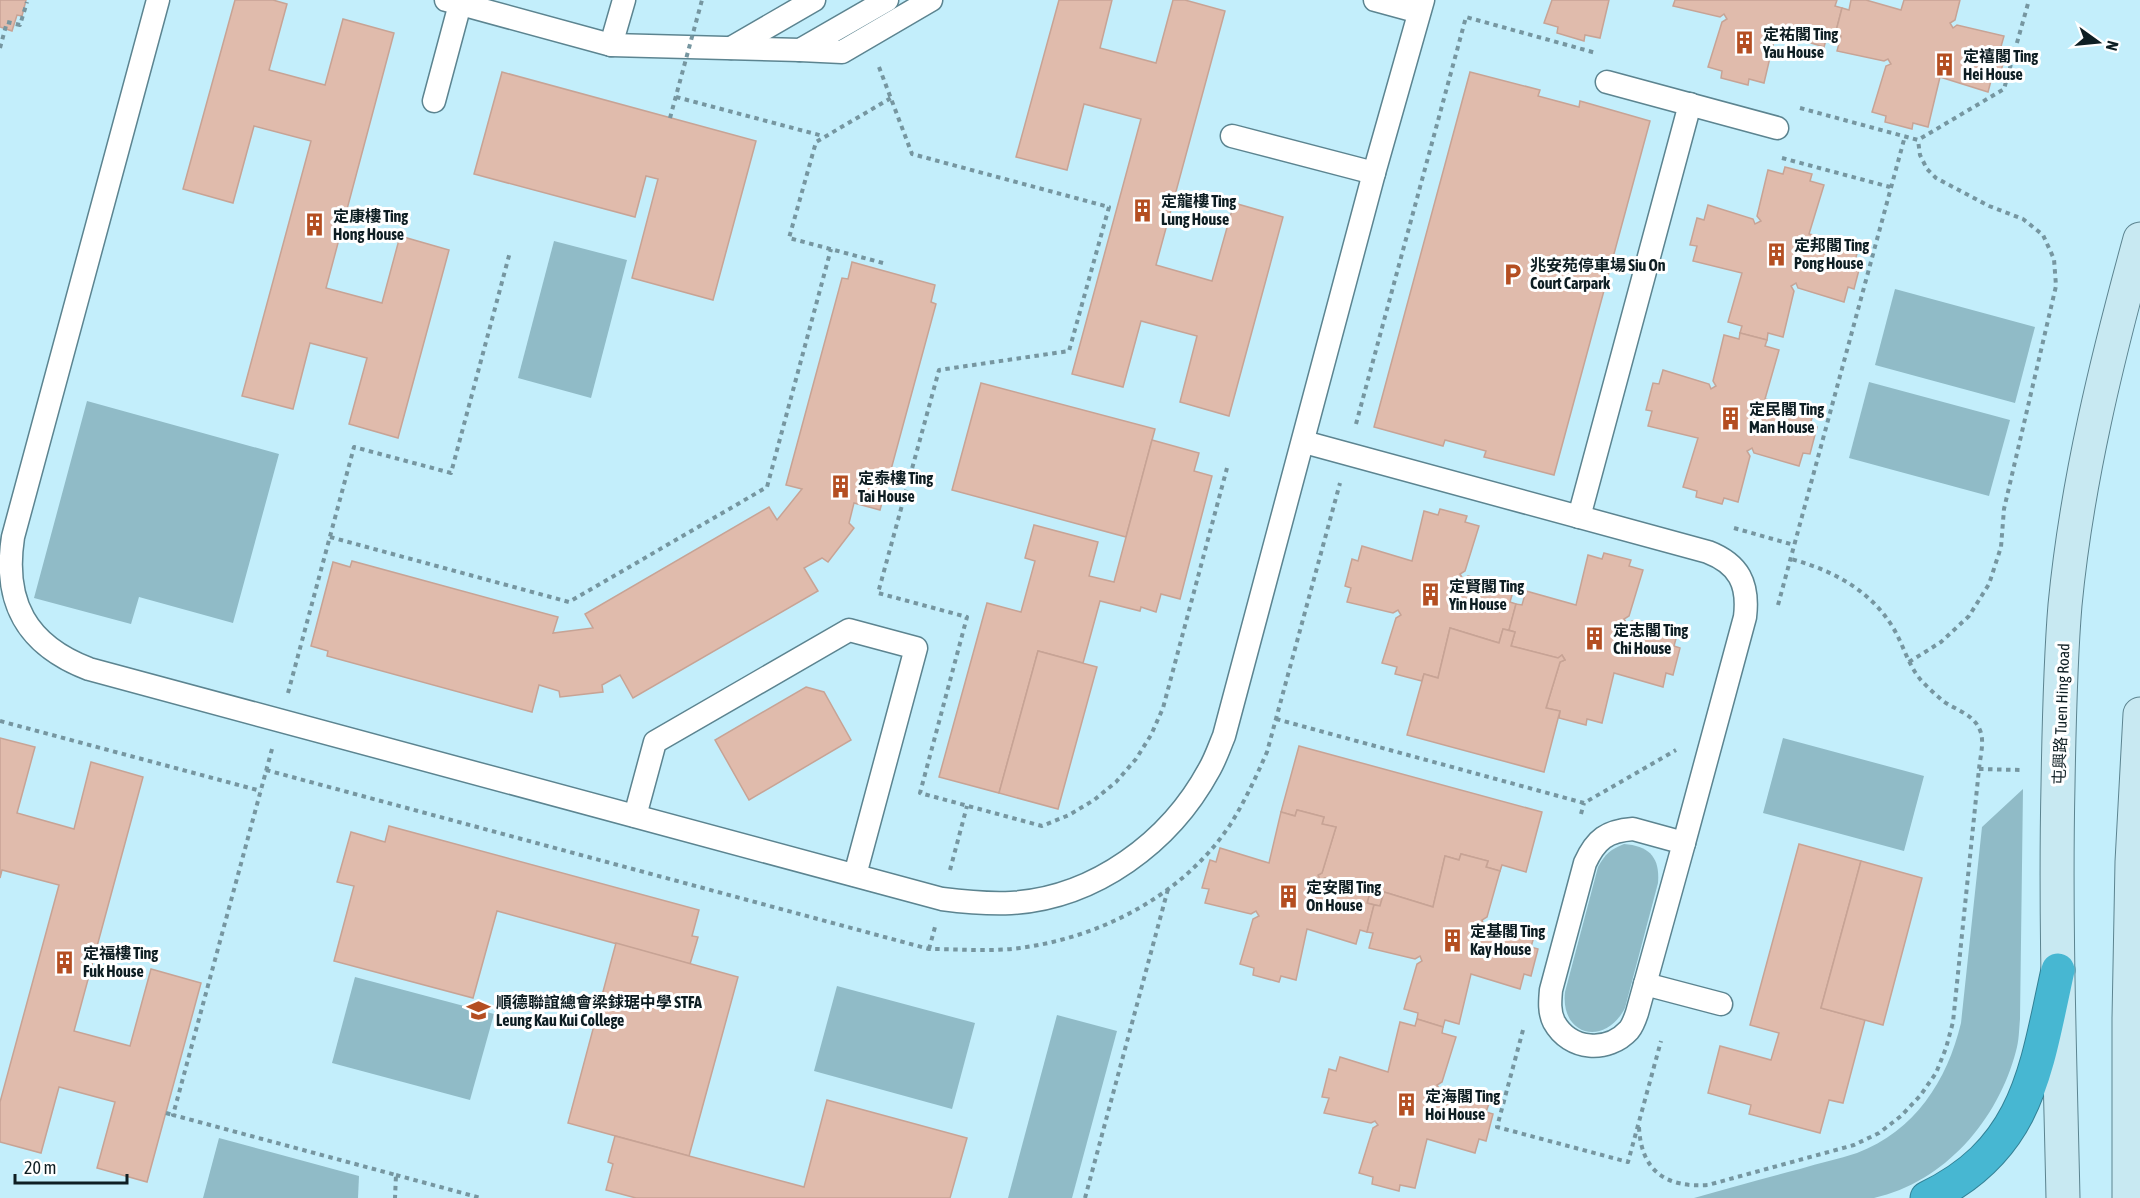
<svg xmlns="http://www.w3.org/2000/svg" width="2140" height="1198" font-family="'Asap Condensed','Noto Sans TC',sans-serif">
  <rect width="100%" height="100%" fill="#c3eefb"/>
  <g fill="#90bbc7">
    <polygon points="554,241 627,260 591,398 518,378"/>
    <polygon points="1895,289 2035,327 2015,403 1875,365"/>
    <polygon points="1869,382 2010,420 1989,496 1849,458"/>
    <polygon points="87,401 279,454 233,623 139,597 131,624 34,598"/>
    <polygon points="1783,738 1924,776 1904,851 1763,813"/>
    <path d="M 2023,789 L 2020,1019 C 2019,1030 2019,1041 2016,1051 C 1998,1120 1945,1182 1874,1198 L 1694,1198 C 1729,1188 1765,1178 1800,1169 C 1819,1163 1839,1159 1857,1153 C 1915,1131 1947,1081 1961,1023 L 1982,827 Z"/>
    <path d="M 1624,844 C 1650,846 1660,858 1658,883 L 1625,1008 C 1605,1047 1560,1036 1565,992 L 1598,867 C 1605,854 1611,849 1624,844 Z"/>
    <polygon points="355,977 494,1014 470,1100 332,1063"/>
    <polygon points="837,986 975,1023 952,1109 814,1071"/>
    <polygon points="1057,1015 1117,1031 1072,1198 1008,1198"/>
    <polygon points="219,1138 359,1176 358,1198 203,1198"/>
  </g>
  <g fill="#e0bbac" stroke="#c7a395" stroke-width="1.5">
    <polygon points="0,0 26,0 22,16 17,15 12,31 0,27"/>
    <polygon points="235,0 273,0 287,4 269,70 325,85 343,19 394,33 326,288 382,303 400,236 449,250 398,438 349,424 367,358 310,343 293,409 242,396 311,141 254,126 233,203 183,189"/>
    <polygon points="1059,0 1112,0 1100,48 1156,63 1173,0 1185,0 1225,11 1156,265 1212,281 1234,203 1283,217 1229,416 1180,402 1197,336 1141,321 1123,387 1072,374 1141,119 1084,104 1067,170 1016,157"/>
    <polygon points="1552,0 1609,0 1600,38 1585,35 1584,41 1557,33 1558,27 1544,23"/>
    <polygon points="1675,0 1837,0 1835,6 1842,8 1835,35 1828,33 1824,47 1776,32 1764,83 1749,79 1748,85 1721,78 1722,71 1708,67 1722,22 1727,19 1724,14 1720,17 1673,6"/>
    <polygon points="1851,0 1866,0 1901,10 1904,0 1960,0 1955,20 1950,23 1953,28 1957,25 2004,36 2000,50 2006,52 1999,79 1992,77 1988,92 1940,77 1928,127 1913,123 1912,129 1885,122 1886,116 1872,112 1886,66 1891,64 1888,59 1884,61 1837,51 1841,36 1835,35 1842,8 1849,10"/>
    <polygon points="502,72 756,141 713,300 632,278 658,179 646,176 635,217 474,174"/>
    <polygon points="1470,72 1540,90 1538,96 1579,107 1580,101 1650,121 1554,475 1484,457 1486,451 1445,440 1443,446 1374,427"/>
    <polygon points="1785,167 1812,174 1810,181 1824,185 1809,234 1859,246 1855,261 1861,262 1854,289 1848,287 1844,302 1798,288 1796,283 1791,286 1794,291 1783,337 1768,333 1767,340 1740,333 1742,326 1728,322 1742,273 1693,261 1697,246 1690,245 1697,218 1704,220 1708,205 1753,219 1755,224 1761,221 1757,216 1768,170 1783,174"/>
    <polygon points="852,262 935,285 931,302 936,304 880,510 854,503 849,523 854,528 828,562 822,558 804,568 818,591 633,698 620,675 602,685 603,692 560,697 559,691 539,685 532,712 327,656 328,651 311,646 333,562 350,567 352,561 558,617 553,633 593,628 585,614 769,507 777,520 802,489 786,485 842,278 848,279"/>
    <polygon points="1740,333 1767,340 1765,346 1779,350 1765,399 1814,411 1810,425 1817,427 1810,454 1803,453 1799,466 1754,453 1752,448 1747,451 1750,456 1738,502 1724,498 1722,504 1696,497 1697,491 1683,487 1698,438 1648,426 1652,411 1646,410 1653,383 1659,384 1663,370 1709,384 1711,389 1716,386 1713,381 1724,335 1739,339"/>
    <polygon points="981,383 1155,429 1126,537 952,490"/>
    <polygon points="1152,440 1199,453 1194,471 1212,476 1180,599 1161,594 1156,612 1141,607 1140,611 1100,601 1083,663 1038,651 999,793 939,777 987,603 1021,612 1035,561 1025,558 1034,525 1098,542 1089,576 1114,582"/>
    <polygon points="1440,509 1467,516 1465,522 1479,526 1465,571 1460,574 1463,579 1468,576 1514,588 1510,602 1516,604 1509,630 1503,629 1499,643 1450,628 1438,678 1424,674 1422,681 1395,674 1397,667 1382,663 1396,618 1401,615 1398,610 1393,613 1347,602 1351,588 1345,586 1352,559 1358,561 1362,546 1412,561 1424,511 1438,515"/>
    <polygon points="1604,553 1631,560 1629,566 1643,570 1629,616 1624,619 1627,624 1632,621 1678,631 1674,646 1680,648 1673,675 1666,673 1663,687 1614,673 1602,723 1587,719 1586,725 1559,718 1560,711 1546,708 1560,662 1565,660 1562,655 1558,658 1511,646 1515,632 1509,630 1516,604 1522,605 1526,591 1576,605 1588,555 1602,559"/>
    <polygon points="1450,628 1499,643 1503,629 1515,632 1511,646 1558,658 1562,655 1565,660 1560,662 1546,708 1560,711 1544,772 1407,735 1424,674 1438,678"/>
    <polygon points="1038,651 1097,667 1058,809 999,793"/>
    <polygon points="806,687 824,692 851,740 749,800 715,740"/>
    <polygon points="0,738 35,747 17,813 74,829 91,762 143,777 74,1031 130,1046 151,969 201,983 147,1182 97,1168 115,1102 59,1087 41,1153 0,1142 0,1102 59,885 2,870 0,878"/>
    <polygon points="1299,746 1542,812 1526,872 1502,865 1500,871 1486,867 1488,861 1461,854 1459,860 1445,856 1433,907 1384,892 1380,906 1367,903 1371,889 1325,878 1320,880 1318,875 1322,873 1336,827 1322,824 1324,817 1297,810 1295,816 1281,812"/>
    <polygon points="1297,810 1324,817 1322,824 1336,827 1322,873 1318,875 1320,880 1325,878 1371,889 1367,903 1374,905 1367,932 1360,930 1356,944 1307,929 1296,980 1281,976 1279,982 1253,975 1254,968 1240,964 1253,919 1259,916 1256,911 1251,914 1205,903 1209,889 1202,888 1210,860 1216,862 1220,848 1269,863 1281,812 1295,816"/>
    <polygon points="389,826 699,910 692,936 698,937 690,964 497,911 473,998 334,961 354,886 337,882 351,832 385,842"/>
    <polygon points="1799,844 1861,861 1821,1008 1865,1020 1843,1103 1829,1100 1820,1133 1749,1114 1751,1105 1708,1093 1720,1046 1771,1060 1779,1033 1750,1025"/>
    <polygon points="1461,854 1488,861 1486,867 1500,871 1487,917 1482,920 1484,925 1489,922 1535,933 1531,947 1538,949 1531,976 1524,974 1520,989 1471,974 1459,1024 1445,1020 1443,1027 1417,1019 1418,1013 1404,1009 1417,964 1422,961 1420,956 1415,959 1369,948 1373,933 1367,932 1374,905 1380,906 1384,892 1433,907 1445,856 1459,860"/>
    <polygon points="1861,861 1922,878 1883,1025 1821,1008"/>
    <polygon points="616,943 738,977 689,1156 568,1123"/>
    <polygon points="1417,1019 1443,1027 1442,1033 1456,1037 1442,1082 1437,1085 1440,1090 1445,1087 1491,1098 1486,1112 1493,1114 1486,1141 1479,1139 1475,1153 1427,1139 1415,1188 1400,1185 1399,1191 1372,1184 1373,1177 1359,1173 1373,1128 1378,1125 1375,1121 1371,1123 1324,1113 1329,1098 1322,1097 1329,1069 1336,1071 1340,1057 1388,1072 1400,1022 1415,1026"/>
    <polygon points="827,1100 967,1138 950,1198 636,1198 606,1190 613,1164 608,1162 615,1136 804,1187"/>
  </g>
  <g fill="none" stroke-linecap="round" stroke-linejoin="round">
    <defs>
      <g id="lane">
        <path d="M 158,0 L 13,537 C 3,602 26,645 89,669 L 942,899 C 965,902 987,904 1011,903 C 1095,898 1170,842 1209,770 C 1215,760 1219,748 1224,736 L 1374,173 L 1423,0"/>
        <polyline points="446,0 611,45 800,50 887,0"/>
        <polyline points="1375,0 1419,12"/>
        <polyline points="611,45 624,0"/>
        <polyline points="731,48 814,0"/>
        <polyline points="800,50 842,52 931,0"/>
        <polyline points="1607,82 1777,128"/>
        <polyline points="434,101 460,4"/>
        <polyline points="1232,136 1374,173"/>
        <path d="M 1304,442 L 1708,552 C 1739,564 1749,584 1745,617 L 1684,843"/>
        <polyline points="1579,517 1690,104"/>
        <polyline points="635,816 655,742 849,630 916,648 855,875"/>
        <path d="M 1633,829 L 1684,843 L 1637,1013 C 1635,1019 1633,1025 1629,1030 C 1608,1053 1570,1051 1554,1022 C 1549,1012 1550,1001 1551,990 L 1585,863 C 1596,839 1607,831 1633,829 Z"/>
        <polyline points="1645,984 1721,1004"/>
      </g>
      <g id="secondary">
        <path d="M 2063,1198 C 2060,1060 2055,923 2058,785 C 2059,725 2060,665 2065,605 C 2077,481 2107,359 2140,239"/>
        <polyline points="2129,1198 2129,1018 2132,862 2140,714"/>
      </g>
      <path id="highway" d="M 1927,1198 C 2029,1149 2036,1069 2058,970"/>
    </defs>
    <use href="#lane" stroke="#5c8490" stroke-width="25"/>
    <use href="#secondary" stroke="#5c8490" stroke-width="35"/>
    <use href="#highway" stroke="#338195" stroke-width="35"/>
    <g stroke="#7696a0" stroke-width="4" stroke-dasharray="4.5 4.5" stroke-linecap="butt">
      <polyline points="0,48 7,22 20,25 27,2"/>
      <polyline points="879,67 912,154 1109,207 1069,351 939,370 878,593 967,617 920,793 1042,826 1069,815 1094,800 1116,782 1136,759 1151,735 1163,708 1227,468"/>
      <polyline points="676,97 823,136"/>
      <polyline points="1800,108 1918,140 2004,89 2029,0"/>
      <polyline points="1782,158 1890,187"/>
      <polyline points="883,263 789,238 816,142 891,98"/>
      <polyline points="1356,424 1466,17 1596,53"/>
      <polyline points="1734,528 1794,545"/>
      <polyline points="330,537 569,602 767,487 831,249"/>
      <polyline points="1778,605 1905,136"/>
      <polyline points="1909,662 1941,642 1969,616 1989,584 2001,547 2004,509 2056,286 2054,259 2043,235 2023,219 1989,206 1936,178 1927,169 1920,155 1918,140"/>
      <polyline points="288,693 354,447 451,473 510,252"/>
      <polyline points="1276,719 1584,803 1676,750"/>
      <polyline points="0,721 261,791"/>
      <polyline points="272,749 173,1115 396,1175 395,1198"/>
      <polyline points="1979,769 2022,770"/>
      <path d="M 266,770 L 929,949 C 958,949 990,952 1020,948 C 1102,937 1183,895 1230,825 C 1245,801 1256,777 1267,752 L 1340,483"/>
      <polyline points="1581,814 1584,803"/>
      <polyline points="950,870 967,806"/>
      <polyline points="929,949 935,927"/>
      <polyline points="1523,1030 1497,1127 1628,1162 1661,1041"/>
      <polyline points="166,1113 173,1115"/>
      <path d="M 1639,1127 C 1641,1171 1666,1188 1708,1185 L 1854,1145 L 1879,1133 L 1901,1116 L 1920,1096 L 1936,1073 L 1946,1048 L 1953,1022 L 1979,769 C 1980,758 1984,744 1981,733 C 1975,714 1957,711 1943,701 C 1935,694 1927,687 1920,679 C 1907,663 1903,643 1892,626 C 1869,589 1831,570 1791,559"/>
      <polyline points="396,1175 481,1198"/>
      <polyline points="1085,1198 1168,889"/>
    </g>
    <use href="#lane" stroke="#fff" stroke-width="22"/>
    <use href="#secondary" stroke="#c8e9f2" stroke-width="33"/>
    <use href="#highway" stroke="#47b7d2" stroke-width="33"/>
    <polyline stroke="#7696a0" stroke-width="4" stroke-dasharray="4.5 4.5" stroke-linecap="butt" points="670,118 702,0"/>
  </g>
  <defs>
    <symbol id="building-bare" viewBox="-9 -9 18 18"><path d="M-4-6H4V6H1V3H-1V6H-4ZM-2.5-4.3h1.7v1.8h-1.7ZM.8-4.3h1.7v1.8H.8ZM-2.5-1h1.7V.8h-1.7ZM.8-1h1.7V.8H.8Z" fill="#b44e21" stroke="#fff" stroke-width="2.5" paint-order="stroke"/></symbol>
    <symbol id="parking-bare" viewBox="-9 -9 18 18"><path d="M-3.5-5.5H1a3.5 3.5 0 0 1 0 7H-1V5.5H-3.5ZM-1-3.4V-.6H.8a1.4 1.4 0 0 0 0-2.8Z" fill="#b44e21" stroke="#fff" stroke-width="2.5" paint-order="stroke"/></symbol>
    <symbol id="school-bare" viewBox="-9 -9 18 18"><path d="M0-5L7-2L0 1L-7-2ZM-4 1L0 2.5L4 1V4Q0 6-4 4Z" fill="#b44e21" stroke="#fff" stroke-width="2.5" paint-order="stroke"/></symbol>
  </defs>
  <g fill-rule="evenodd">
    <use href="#building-bare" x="1728" y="26" width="33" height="33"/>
    <use href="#building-bare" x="1928" y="48" width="33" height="33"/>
    <use href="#building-bare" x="1126" y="194" width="33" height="33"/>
    <use href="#building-bare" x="298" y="208" width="33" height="33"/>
    <use href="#building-bare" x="1760" y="238" width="33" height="33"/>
    <use href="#parking-bare" x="1496" y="258" width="33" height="33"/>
    <use href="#building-bare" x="1714" y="402" width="33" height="33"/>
    <use href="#building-bare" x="824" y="470" width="33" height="33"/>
    <use href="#building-bare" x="1414" y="578" width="33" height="33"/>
    <use href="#building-bare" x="1578" y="622" width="33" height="33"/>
    <use href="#building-bare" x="1272" y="880" width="33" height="33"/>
    <use href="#building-bare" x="1436" y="924" width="33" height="33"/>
    <use href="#building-bare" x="48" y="946" width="33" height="33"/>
    <use href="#school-bare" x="462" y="994" width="33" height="33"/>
    <use href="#building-bare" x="1390" y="1088" width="33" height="33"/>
  </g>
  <g text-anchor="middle" stroke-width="6" stroke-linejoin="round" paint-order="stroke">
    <g font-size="16" font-weight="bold" fill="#0e1e23" stroke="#fff" text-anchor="start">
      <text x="1763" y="40">定祐閣 Ting<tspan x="1763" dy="18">Yau House</tspan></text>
      <text x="1963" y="62">定禧閣 Ting<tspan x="1963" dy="18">Hei House</tspan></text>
      <text x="1161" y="207">定龍樓 Ting<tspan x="1161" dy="18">Lung House</tspan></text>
      <text x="333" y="222">定康樓 Ting<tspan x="333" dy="18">Hong House</tspan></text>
      <text x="1794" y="251">定邦閣 Ting<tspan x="1794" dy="18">Pong House</tspan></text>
      <text x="1530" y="271">兆安苑停車場 Siu On<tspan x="1530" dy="18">Court Carpark</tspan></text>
      <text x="1749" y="415">定民閣 Ting<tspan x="1749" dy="18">Man House</tspan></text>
      <text x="858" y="484">定泰樓 Ting<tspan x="858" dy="18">Tai House</tspan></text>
      <text x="1449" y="592">定賢閣 Ting<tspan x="1449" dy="18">Yin House</tspan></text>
      <text x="1613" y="636">定志閣 Ting<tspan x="1613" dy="18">Chi House</tspan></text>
      <text x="1306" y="893">定安閣 Ting<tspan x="1306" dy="18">On House</tspan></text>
      <text x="1470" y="937">定基閣 Ting<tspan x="1470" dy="18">Kay House</tspan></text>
      <text x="83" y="959">定福樓 Ting<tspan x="83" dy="18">Fuk House</tspan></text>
      <text x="496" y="1008">順德聯誼總會梁銶琚中學 STFA<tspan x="496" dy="18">Leung Kau Kui College</tspan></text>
      <text x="1425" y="1102">定海閣 Ting<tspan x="1425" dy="18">Hoi House</tspan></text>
    </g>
    <g font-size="16" fill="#0e1e23" stroke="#fff">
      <text transform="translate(2061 714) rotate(-88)" y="6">屯興路 Tuen Hing Road</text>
    </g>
  </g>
  <g transform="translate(2098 42) rotate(105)" stroke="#ffffff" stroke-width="4.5" paint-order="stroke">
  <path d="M0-4.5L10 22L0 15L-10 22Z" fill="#0e1e23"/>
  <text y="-9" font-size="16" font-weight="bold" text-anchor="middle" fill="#0e1e23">N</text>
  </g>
  <path d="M15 1174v9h112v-9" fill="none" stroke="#0e1e23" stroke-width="3"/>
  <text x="24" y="1174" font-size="18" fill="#0e1e23" stroke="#ffffff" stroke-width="4.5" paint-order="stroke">20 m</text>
</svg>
